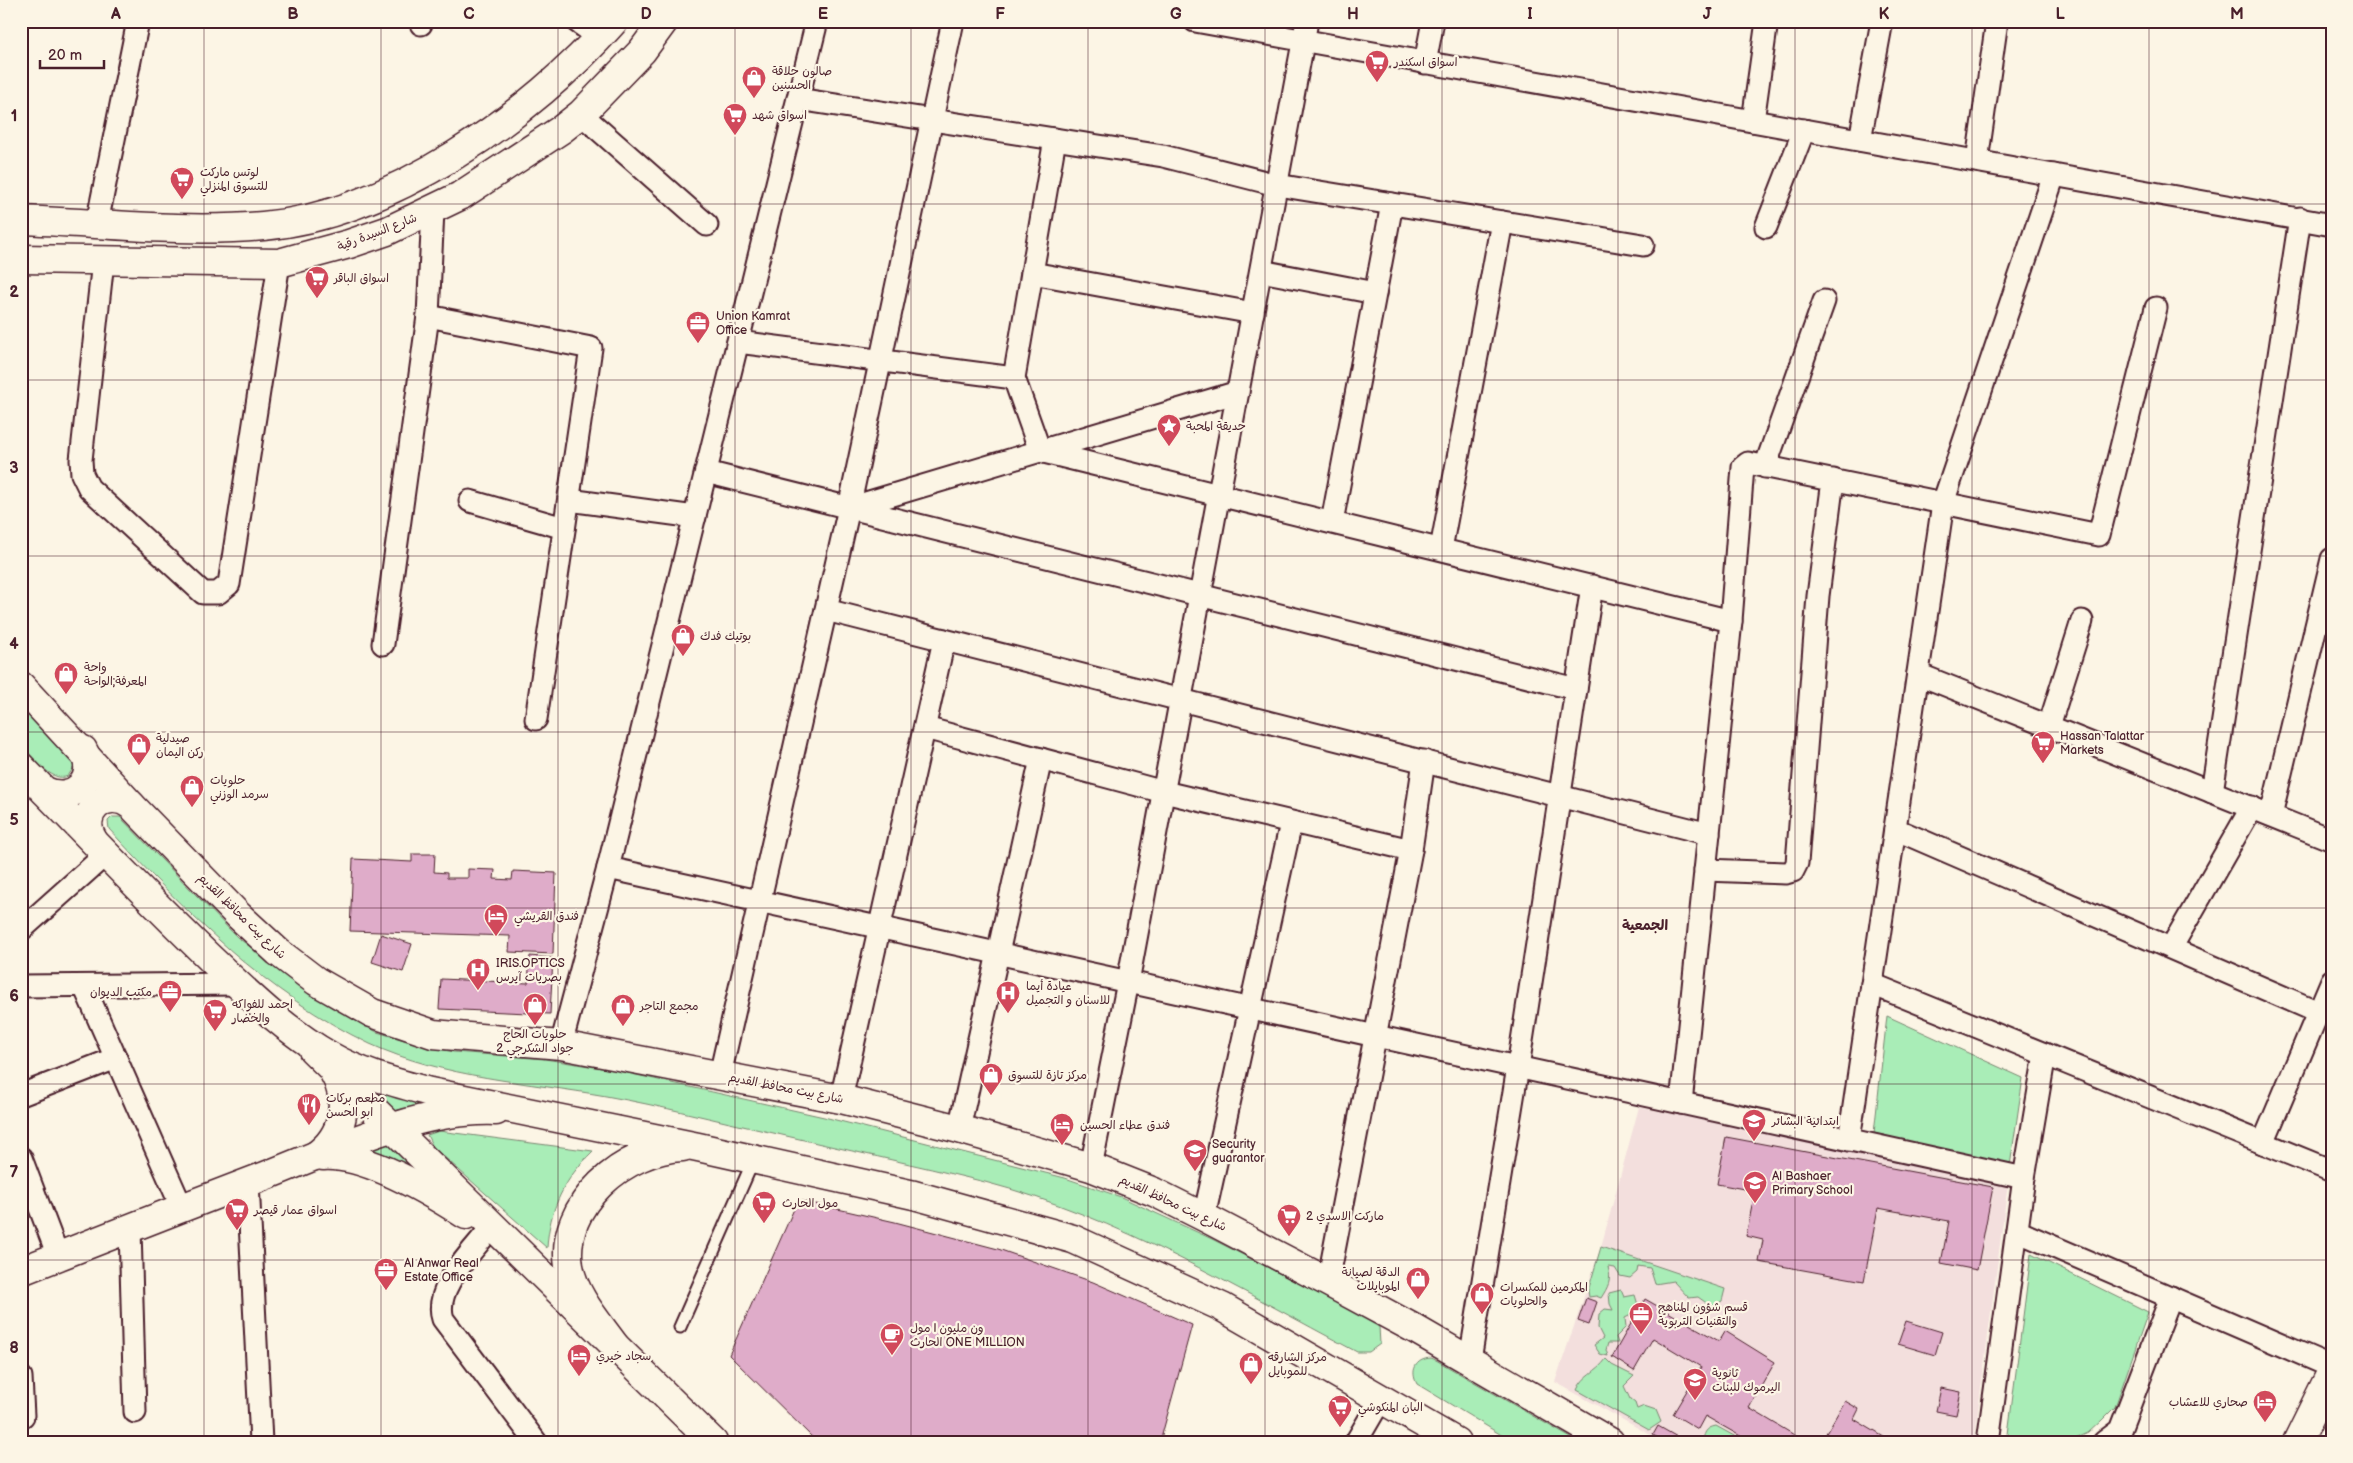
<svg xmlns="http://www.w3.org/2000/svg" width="2353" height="1463" font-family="'Balsamiq Sans','Playpen Sans Arabic',sans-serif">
  <rect width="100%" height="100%" fill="#fcf5e5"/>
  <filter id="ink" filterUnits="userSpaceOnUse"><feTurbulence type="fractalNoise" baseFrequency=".02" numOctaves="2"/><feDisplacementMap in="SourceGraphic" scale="10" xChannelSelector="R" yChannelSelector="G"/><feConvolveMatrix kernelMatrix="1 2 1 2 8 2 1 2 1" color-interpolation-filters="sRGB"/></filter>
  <g filter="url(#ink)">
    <polygon fill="#f3dfdd" points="1639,1107 2008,1183 1974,1442 1663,1442 1555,1382 1601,1247"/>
    <g fill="#a9edb7" stroke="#7a8671">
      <path d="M 21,703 L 73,757 L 74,767 L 68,776 C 51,784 32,755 21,744 Z"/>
      <path d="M 112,817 L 120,817 L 237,937 L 331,1007 L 377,1032 L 428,1047 L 454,1052 L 545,1059 L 614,1070 L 824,1117 L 1065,1178 L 1121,1197 L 1212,1239 L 1369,1319 L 1379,1327 L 1380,1344 L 1369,1352 L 1357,1352 C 1236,1288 1119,1217 985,1182 C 914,1164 841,1149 769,1132 C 715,1120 661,1106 606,1096 C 527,1082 444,1078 370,1044 C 267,995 185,912 109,829 L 108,821 Z"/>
      <polygon points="1887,1016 2023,1078 2010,1166 1874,1133"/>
      <polygon points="357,1078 425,1104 394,1111"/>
      <path d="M 439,1131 L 593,1151 C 565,1178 549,1209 547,1248 L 433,1147 L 427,1135 Z"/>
      <polygon points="387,1142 424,1175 357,1147"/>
      <path d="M 1601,1247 L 1725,1289 L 1722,1301 L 1712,1307 L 1698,1297 L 1689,1298 L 1673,1281 L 1655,1284 L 1650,1268 L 1638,1266 L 1637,1272 L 1630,1278 L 1620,1276 L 1615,1268 L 1608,1267 C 1612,1280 1608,1287 1601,1298 L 1596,1296 L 1589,1297 L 1588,1291 Z"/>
      <polygon points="2031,1254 2148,1312 2115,1407 2101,1421 2088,1433 2069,1442 2007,1442"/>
      <polygon points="1621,1290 1624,1297 1635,1295 1638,1305 1631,1315 1625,1318 1626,1327 1616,1337 1618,1343 1608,1343 1606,1350 1608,1356 1600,1354 1594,1345 1603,1338 1598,1328 1599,1314 1605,1309 1613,1310 1610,1304 1609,1293"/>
      <path d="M 1431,1358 L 1436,1360 L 1578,1442 L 1513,1442 L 1417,1384 C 1410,1371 1415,1359 1431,1358 Z"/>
      <path d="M 1606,1359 L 1612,1365 L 1634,1376 L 1624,1386 L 1630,1399 L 1635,1403 L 1637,1409 L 1644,1406 L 1656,1410 L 1661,1422 L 1649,1430 L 1577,1390 C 1583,1375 1597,1372 1606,1359 Z"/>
      <path d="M 1716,1426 L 1745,1442 L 1702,1442 C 1705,1433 1705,1428 1716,1426 Z"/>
    </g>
    <g fill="#dfacc9" stroke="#4a1f2b">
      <polygon points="412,854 435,854 434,872 447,873 447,878 468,878 468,869 495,870 494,879 512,880 513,871 556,873 553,954 509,952 510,936 350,931 353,859 412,862"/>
      <polygon points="381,934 412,944 403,972 372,962"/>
      <polygon points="530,956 553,958 550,1014 439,1009 441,979 528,983"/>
      <polygon points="1726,1137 1993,1187 1977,1270 1941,1263 1949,1221 1878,1208 1864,1281 1759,1262 1763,1240 1746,1236 1755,1191 1717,1184"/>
      <polygon points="798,1200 895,1222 998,1249 1093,1282 1192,1325 1160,1442 817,1442 729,1355"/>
      <polygon points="1586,1298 1597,1302 1589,1325 1578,1321"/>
      <polygon points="1645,1299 1719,1341 1725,1331 1775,1362 1749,1408 1806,1442 1751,1442 1705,1416 1698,1429 1673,1414 1701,1367 1653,1338 1634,1371 1612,1357"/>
      <polygon points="1906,1321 1942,1332 1935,1355 1898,1344"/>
      <polygon points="1941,1388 1961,1392 1956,1415 1936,1411"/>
      <polygon points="1845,1401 1859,1409 1854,1419 1892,1442 1821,1442"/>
      <polygon points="1658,1426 1679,1438 1677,1442 1665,1442 1653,1435"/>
    </g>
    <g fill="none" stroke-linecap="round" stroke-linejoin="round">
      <defs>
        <polyline id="service" points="680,1327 754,1159"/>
        <g id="minor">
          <polyline points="576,21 600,38"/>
          <polyline points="1195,21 2332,225"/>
          <polyline points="421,24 422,21"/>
          <polyline points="1425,63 1433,21"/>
          <polyline points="798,99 1163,156 1277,185 1643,245"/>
          <polyline points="581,114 707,225"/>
          <polyline points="1753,121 1767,21"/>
          <polyline points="1055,139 1014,378 1040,451 1731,621"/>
          <polyline points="1860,140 1882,21"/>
          <polyline points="1977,161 1997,21"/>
          <polyline points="97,223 138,21"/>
          <polyline points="1766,227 1804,130"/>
          <polyline points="103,261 81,460 82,474 89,488 203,593 218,593 229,584 279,263"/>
          <polyline points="1261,271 1375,293"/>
          <polyline points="1032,273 1253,313"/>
          <polyline points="428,316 591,348 536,719"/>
          <polyline points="738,342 1014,378"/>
          <polyline points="1765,467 1824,301"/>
          <polyline points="706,472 1576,689"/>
          <polyline points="569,500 695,517"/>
          <polyline points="470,501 564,528"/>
          <polyline points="849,508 1238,392"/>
          <polyline points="1332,522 1392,204"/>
          <polyline points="1441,549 1502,222"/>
          <polyline points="826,610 1709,834"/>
          <polyline points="383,644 428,316 433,210"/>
          <polyline points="1918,674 2332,840"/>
          <polyline points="2049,726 2082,621"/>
          <polyline points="925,728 1164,792 1411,850 1424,761"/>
          <polyline points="2212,792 2300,218"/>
          <polyline points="2271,815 2332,559"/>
          <polyline points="1895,829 2318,1012"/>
          <polyline points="608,868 2024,1178"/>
          <polyline points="1705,870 1786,873 1793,871 1797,863 1818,596 1833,480"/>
          <polyline points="21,930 105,855"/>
          <polyline points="2171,948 2252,807"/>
          <polyline points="1872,984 2332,1171"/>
          <polyline points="21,986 238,984"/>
          <polyline points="84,986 182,1208"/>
          <polyline points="561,1045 608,868 817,21"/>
          <polyline points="720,1075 849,508 953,21"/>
          <polyline points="21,1095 116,1058"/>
          <polyline points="841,1099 944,640"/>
          <polyline points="1681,1103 1731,621 1743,467 1748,463 2099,535 2156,308"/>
          <polyline points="959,1129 1041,759"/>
          <polyline points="1849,1140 1943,503 2054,175"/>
          <polyline points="2263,1143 2332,980"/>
          <polyline points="21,1158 58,1256"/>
          <polyline points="1091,1167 1128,982 1307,21"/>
          <polyline points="248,1182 261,1442"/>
          <polyline points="1204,1217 1291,823"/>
          <polyline points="130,1228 135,1412"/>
          <path d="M 489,1230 C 471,1254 433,1288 443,1319 L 536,1442"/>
          <polyline points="2017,1231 2332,1367"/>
          <polyline points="1328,1282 1411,850"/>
          <polyline points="1470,1360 1518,1067 1592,586"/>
          <polyline points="21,1377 23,1416"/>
          <polyline points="1356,1442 1381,1399"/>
          <polyline points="1988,1442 2024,1178 2045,1054"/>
          <polyline points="2104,1442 2120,1430 2171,1297"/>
        </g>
        <polyline id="tertiary" points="2297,1442 2332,1371"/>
        <g id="secondary">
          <path d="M 21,220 C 101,223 183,233 263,226 C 390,215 532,115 614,21"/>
          <polyline points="21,259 279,263 349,244 387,231 460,196 562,129 581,114 642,51 664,21"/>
          <polyline points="313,1050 713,1442"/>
          <path d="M 315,1156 C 344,1136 351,1101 333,1071"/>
          <path d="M 323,1156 C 366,1153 430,1192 466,1215"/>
          <path d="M 21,1271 C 102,1239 183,1207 265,1176 C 336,1148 419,1108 496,1111"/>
        </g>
        <g id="primary">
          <polyline points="21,686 131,805 239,916 278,952 316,981 372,1013 433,1034 561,1045 841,1099 959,1129 1091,1167 1154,1192 1204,1217 1328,1282 1415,1329 1610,1442"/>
          <path d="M 21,767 C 85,832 147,898 213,961 C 249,995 287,1032 330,1056 C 361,1074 397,1083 430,1092 L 698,1147 L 914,1195 L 1073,1239 L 1222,1307 L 1456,1442"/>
          <path d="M 45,791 C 74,804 99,779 83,750"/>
          <path d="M 93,840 C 77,813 105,787 131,805"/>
          <path d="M 615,1346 C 598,1322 574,1296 569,1266 C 559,1204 625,1149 683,1147"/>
        </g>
      </defs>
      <use href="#service" stroke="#4a1f2b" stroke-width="15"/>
      <use href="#minor" stroke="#4a1f2b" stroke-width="25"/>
      <use href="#tertiary" stroke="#4a1f2b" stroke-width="31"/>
      <use href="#secondary" stroke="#4a1f2b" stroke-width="31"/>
      <use href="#primary" stroke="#4a1f2b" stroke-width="31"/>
      <use href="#service" stroke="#fcf5e5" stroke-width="11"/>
      <use href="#minor" stroke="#fcf5e5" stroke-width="21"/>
      <use href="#tertiary" stroke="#fcf5e5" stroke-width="28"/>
      <use href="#secondary" stroke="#fcf5e5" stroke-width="28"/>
      <use href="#primary" stroke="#fcf5e5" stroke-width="28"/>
    </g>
  </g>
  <path fill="none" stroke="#4a1f2b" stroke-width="1" stroke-opacity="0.55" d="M 204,21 L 204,1442M 381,21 L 381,1442M 558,21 L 558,1442M 735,21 L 735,1442M 911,21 L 911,1442M 1088,21 L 1088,1442M 1265,21 L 1265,1442M 1442,21 L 1442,1442M 1618,21 L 1618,1442M 1795,21 L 1795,1442M 1972,21 L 1972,1442M 2149,21 L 2149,1442M 21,204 L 2332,204M 21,380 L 2332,380M 21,556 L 2332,556M 21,732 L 2332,732M 21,908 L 2332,908M 21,1084 L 2332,1084M 21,1260 L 2332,1260"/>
  <defs>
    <symbol id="supermarket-pin" viewBox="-11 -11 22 30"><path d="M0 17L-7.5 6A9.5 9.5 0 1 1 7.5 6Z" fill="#d1495b" stroke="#fcf5e5"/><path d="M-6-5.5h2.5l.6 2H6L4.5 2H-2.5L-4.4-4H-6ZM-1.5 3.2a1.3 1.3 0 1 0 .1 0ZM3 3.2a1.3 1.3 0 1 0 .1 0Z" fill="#fff"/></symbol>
    <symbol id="shop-pin" viewBox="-11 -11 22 30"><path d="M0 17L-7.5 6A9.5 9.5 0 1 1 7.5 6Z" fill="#d1495b" stroke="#fcf5e5"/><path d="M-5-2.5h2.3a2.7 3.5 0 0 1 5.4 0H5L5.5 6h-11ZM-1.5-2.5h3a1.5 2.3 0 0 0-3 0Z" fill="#fff"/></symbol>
    <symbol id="office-pin" viewBox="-11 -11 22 30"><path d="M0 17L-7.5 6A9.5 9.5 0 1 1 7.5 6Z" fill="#d1495b" stroke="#fcf5e5"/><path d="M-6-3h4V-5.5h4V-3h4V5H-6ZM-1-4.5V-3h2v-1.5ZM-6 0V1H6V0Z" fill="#fff"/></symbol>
    <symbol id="sight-pin" viewBox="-11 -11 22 30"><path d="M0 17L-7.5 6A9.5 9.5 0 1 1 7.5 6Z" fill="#d1495b" stroke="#fcf5e5"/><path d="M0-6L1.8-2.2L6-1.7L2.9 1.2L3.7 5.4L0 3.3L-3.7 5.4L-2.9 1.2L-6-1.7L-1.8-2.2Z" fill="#fff"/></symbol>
    <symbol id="hotel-pin" viewBox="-11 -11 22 30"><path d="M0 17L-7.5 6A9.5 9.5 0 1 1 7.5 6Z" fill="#d1495b" stroke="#fcf5e5"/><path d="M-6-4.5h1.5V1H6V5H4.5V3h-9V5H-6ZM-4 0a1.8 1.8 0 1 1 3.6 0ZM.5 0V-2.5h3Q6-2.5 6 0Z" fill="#fff"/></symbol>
    <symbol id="hospital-pin" viewBox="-11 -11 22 30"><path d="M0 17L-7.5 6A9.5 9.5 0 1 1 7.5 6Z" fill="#d1495b" stroke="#fcf5e5"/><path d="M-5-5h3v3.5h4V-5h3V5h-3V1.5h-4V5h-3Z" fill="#fff"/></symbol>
    <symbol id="restaurant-pin" viewBox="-11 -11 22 30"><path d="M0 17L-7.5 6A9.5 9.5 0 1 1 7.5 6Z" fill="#d1495b" stroke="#fcf5e5"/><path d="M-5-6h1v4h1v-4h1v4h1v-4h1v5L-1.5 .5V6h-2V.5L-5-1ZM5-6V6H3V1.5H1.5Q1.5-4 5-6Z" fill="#fff"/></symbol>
    <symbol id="school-pin" viewBox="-11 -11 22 30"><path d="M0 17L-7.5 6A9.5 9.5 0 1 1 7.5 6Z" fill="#d1495b" stroke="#fcf5e5"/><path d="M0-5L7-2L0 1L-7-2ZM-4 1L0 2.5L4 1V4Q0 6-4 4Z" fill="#fff"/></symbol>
    <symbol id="cafe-pin" viewBox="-11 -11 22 30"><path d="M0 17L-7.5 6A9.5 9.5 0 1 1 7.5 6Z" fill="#d1495b" stroke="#fcf5e5"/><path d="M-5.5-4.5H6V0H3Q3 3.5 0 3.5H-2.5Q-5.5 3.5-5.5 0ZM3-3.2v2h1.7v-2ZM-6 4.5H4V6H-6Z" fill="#fff"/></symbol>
  </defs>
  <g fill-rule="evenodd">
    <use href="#supermarket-pin" x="1363" y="48" width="28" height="38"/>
    <use href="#shop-pin" x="740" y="64" width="28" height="38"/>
    <use href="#supermarket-pin" x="721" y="101" width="28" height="38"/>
    <use href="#supermarket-pin" x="168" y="165" width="28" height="38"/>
    <use href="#supermarket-pin" x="303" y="264" width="28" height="38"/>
    <use href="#office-pin" x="684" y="309" width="28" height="38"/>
    <use href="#sight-pin" x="1155" y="412" width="28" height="38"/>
    <use href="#shop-pin" x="669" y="622" width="28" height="38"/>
    <use href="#shop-pin" x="52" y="660" width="28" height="38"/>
    <use href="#supermarket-pin" x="2029" y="729" width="28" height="38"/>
    <use href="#shop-pin" x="125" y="731" width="28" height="38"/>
    <use href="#shop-pin" x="178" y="773" width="28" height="38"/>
    <use href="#hotel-pin" x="482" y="902" width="28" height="38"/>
    <use href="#hospital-pin" x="464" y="956" width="28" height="38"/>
    <use href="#office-pin" x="156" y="978" width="28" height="38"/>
    <use href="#hospital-pin" x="994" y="979" width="28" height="38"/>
    <use href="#shop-pin" x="521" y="991" width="28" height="38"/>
    <use href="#shop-pin" x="609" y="992" width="28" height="38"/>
    <use href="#supermarket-pin" x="201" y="997" width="28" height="38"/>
    <use href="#shop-pin" x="977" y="1061" width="28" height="38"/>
    <use href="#restaurant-pin" x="295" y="1091" width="28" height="38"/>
    <use href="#school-pin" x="1740" y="1107" width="28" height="38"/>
    <use href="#hotel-pin" x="1048" y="1111" width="28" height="38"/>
    <use href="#school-pin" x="1181" y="1137" width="28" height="38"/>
    <use href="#school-pin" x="1741" y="1169" width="28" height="38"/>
    <use href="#supermarket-pin" x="750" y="1189" width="28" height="38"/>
    <use href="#supermarket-pin" x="223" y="1196" width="28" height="38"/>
    <use href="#supermarket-pin" x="1275" y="1202" width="28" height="38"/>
    <use href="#office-pin" x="372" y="1256" width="28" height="38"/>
    <use href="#shop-pin" x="1404" y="1265" width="28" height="38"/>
    <use href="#shop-pin" x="1468" y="1280" width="28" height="38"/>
    <use href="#office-pin" x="1627" y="1300" width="28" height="38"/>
    <use href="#cafe-pin" x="878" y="1321" width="28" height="38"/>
    <use href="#hotel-pin" x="565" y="1342" width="28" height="38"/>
    <use href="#shop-pin" x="1237" y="1350" width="28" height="38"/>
    <use href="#school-pin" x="1681" y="1366" width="28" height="38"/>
    <use href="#hotel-pin" x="2251" y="1388" width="28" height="38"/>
    <use href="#supermarket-pin" x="1326" y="1393" width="28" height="38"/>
  </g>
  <g text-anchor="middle" stroke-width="4.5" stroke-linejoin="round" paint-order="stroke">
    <g font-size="12" fill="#4a1f2b" stroke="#fcf5e5" text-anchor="start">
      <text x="1394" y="66">اسواق اسكندر</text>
      <text x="772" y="75">صالون حلاقة<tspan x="772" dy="14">الحسنين</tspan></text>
      <text x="752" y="119">اسواق شهد</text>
      <text x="200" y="176">لوتس ماركت<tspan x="200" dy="14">للتسوق المنزلي</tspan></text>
      <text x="334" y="282">اسواق الباقر</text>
      <text x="716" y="320">Union Kamrat<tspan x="716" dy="14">Office</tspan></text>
      <text x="1186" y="430">حديقة المحبة</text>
      <text x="700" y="640">بوتيك فدك</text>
      <text x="84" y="671">واحة<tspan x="84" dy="14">المعرفة;الواحة</tspan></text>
      <text x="2060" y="740">Hassan Talattar<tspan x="2060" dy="14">Markets</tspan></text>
      <text x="156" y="742">صيدلية<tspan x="156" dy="14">ركن اليمان</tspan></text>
      <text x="210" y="784">حلويات<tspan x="210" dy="14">سرمد الوزني</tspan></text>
      <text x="514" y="920">فندق القريشي</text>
      <text x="496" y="967">IRIS.OPTICS<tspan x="496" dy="14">بصريات آيرس</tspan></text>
      <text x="1026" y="990">عيادة أيما<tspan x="1026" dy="14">للاسنان و التجميل</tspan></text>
      <text x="152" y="996" text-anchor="end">مكتب الديوان</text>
      <text x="232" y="1008">احمد للفواكه<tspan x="232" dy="14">والخضار</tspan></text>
      <text x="640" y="1010">مجمع التاجر</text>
      <text x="535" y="1038" text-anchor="middle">حلويات الحاج<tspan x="535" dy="14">جواد الشكرجي 2</tspan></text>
      <text x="1008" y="1079">مركز تازة للتسوق</text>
      <text x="326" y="1102">مطعم بركات<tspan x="326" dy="14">ابو الحسن</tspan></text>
      <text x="1772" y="1125">ابتدائية البشائر</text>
      <text x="1080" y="1129">فندق عطاء الحسين</text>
      <text x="1212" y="1148">Security<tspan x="1212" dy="14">guarantor</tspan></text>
      <text x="1772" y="1180">Al Bashaer<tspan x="1772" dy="14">Primary School</tspan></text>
      <text x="782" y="1207">مول الحارث</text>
      <text x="254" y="1214">اسواق عمار قيصر</text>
      <text x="1306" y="1220">ماركت الاسدي 2</text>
      <text x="404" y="1267">Al Anwar Real<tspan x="404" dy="14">Estate Office</tspan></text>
      <text x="1400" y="1276" text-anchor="end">الدقة لصيانة<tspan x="1400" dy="14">الموبايلات</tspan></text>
      <text x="1500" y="1291">المكرمين للمكسرات<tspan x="1500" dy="14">والحلويات</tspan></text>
      <text x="1658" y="1311">قسم شؤون المناهج<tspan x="1658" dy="14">والتقنيات التربوية</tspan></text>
      <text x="910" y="1332">ون مليون | مول<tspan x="910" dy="14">الحارث ONE MILLION</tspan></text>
      <text x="596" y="1360">سجاد خيري</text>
      <text x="1268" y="1361">مركز الشارقه<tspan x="1268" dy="14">للموبايل</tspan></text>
      <text x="1712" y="1377">ثانوية<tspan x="1712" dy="14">اليرموك للبنات</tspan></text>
      <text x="2248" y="1406" text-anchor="end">صحاري للاعشاب</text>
      <text x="1358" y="1411">البان المنكوشي</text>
    </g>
    <g font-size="12" fill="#4a1f2b" stroke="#fcf5e5">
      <text transform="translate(377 232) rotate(-21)" y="4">شارع السيدة رقية</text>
      <text transform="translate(242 916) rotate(44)" y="4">شارع بيت محافظ القديم</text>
      <text transform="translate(786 1088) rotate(11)" y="4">شارع بيت محافظ القديم</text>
      <text transform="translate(1173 1203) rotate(25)" y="4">شارع بيت محافظ القديم</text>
    </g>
    <g font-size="14" font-weight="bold" fill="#4a1f2b" stroke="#fcf5e5">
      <text x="1645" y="930">الجمعية</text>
    </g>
  </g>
  <rect width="2353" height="1463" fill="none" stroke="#fcf5e5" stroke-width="55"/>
  <path d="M40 60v8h64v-8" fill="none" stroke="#4a1f2b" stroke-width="2.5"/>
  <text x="48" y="60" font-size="15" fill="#4a1f2b" stroke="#fcf5e5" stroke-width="4" paint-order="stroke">20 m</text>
  <rect x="28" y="28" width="2298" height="1408" fill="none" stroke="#4a1f2b" stroke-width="2"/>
  <g font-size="16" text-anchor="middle" font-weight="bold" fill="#4a1f2b">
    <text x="116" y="19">A</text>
    <text x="293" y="19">B</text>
    <text x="469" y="19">C</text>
    <text x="646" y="19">D</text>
    <text x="823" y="19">E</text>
    <text x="1000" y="19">F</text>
    <text x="1176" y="19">G</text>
    <text x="1353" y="19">H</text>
    <text x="1530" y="19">I</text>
    <text x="1707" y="19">J</text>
    <text x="1884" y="19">K</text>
    <text x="2060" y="19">L</text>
    <text x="2237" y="19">M</text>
    <text x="14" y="121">1</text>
    <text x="14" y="297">2</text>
    <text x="14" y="473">3</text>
    <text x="14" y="649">4</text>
    <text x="14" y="825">5</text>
    <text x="14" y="1001">6</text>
    <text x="14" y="1177">7</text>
    <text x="14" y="1353">8</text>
  </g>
</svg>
